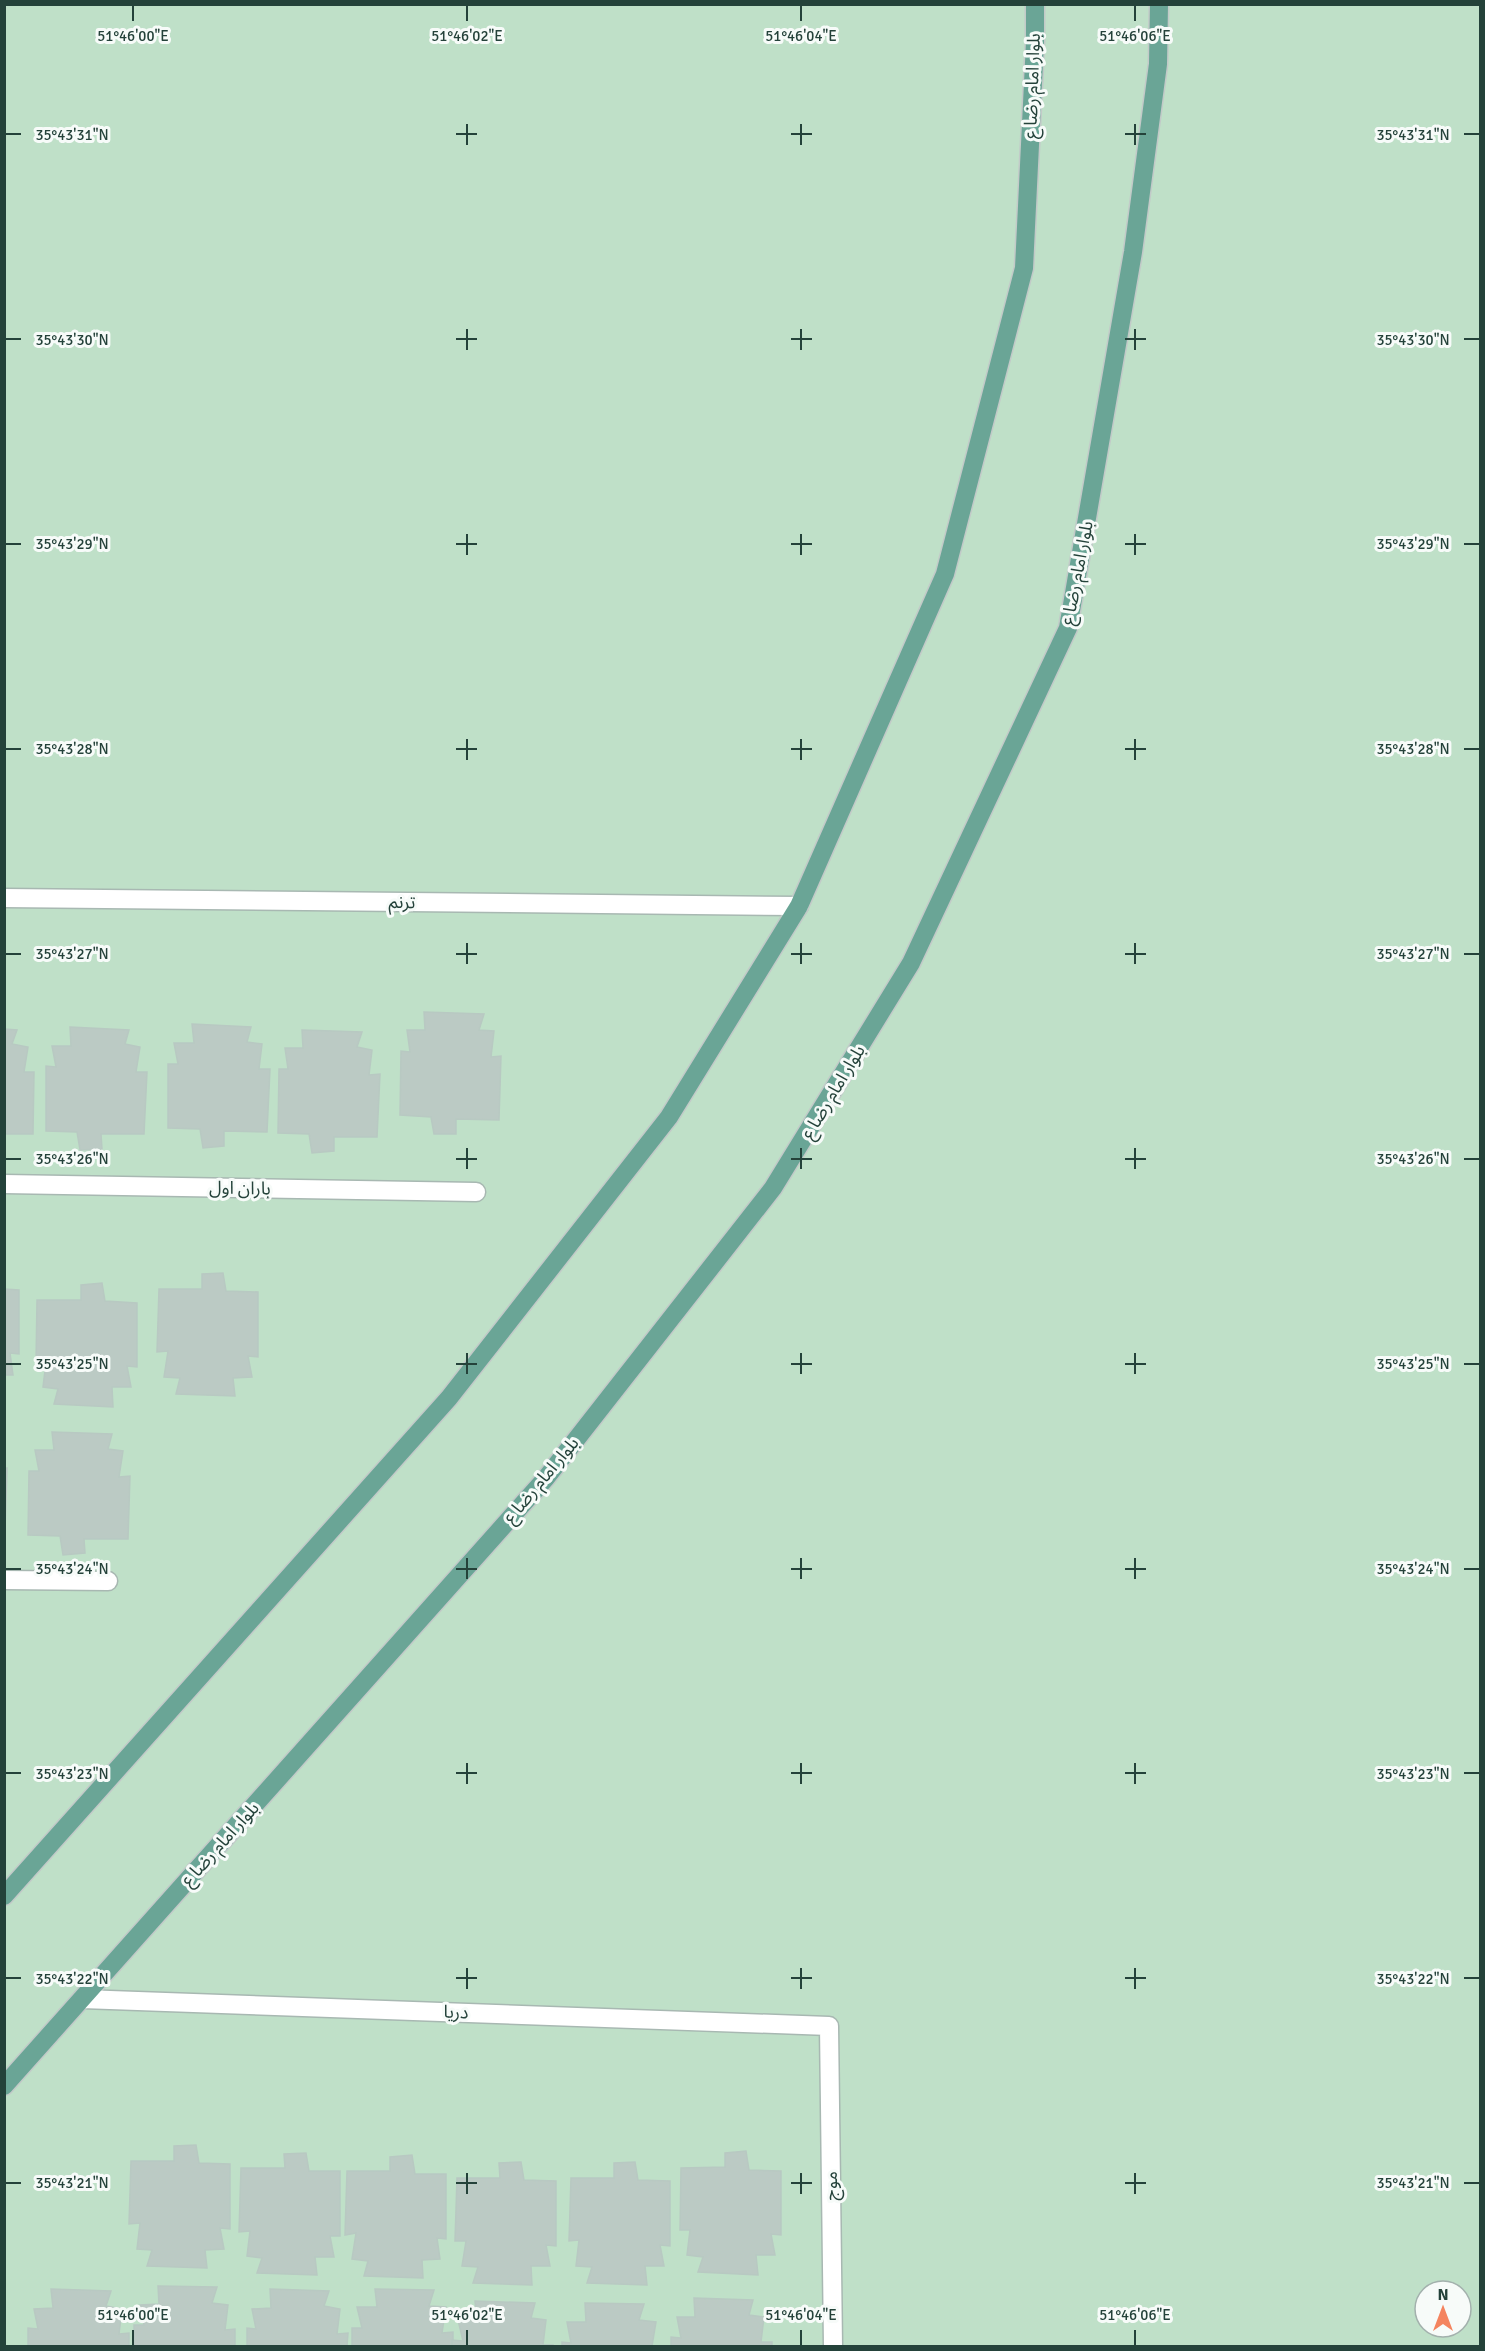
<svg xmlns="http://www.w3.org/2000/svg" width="1485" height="2351" font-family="Signika,'Noto Sans Arabic',sans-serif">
  <rect width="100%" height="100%" fill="#e6efeb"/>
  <path fill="#bfe0c8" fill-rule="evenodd" d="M 5,5 L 1480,5 L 1480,2346 L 5,2346 ZM 1425,2291 L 1461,2291 L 1461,2327 L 1425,2327 Z"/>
  <g fill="#bbcac4" stroke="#b8c9c2" stroke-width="1.5">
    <polygon points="424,1012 484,1014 479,1030 494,1031 491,1057 501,1056 499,1120 456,1119 456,1134 434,1134 431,1117 400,1115 401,1051 410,1052 407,1030 425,1030"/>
    <polygon points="192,1024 251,1027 247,1042 262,1044 259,1069 270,1069 267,1132 224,1131 224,1146 203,1148 200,1129 168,1128 168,1064 178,1064 174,1043 194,1043"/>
    <polygon points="70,1027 129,1030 125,1044 140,1047 136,1072 147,1072 144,1134 101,1134 102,1149 80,1150 77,1132 46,1131 46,1066 56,1067 52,1046 71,1046"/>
    <polygon points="4,1029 17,1030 12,1044 28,1047 24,1072 34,1072 33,1134 4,1134"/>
    <polygon points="302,1030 362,1032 357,1047 372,1050 369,1075 380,1074 377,1137 334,1137 334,1151 312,1153 309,1134 278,1133 279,1069 288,1069 285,1048 303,1048"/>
    <polygon points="223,1273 226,1291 258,1292 258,1357 248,1356 252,1377 233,1378 235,1396 176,1394 180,1378 164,1377 168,1351 157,1352 159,1289 202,1289 202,1274"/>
    <polygon points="102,1283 105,1301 137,1303 137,1367 127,1366 131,1387 112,1387 113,1407 54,1404 58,1389 43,1387 46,1362 36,1362 37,1300 81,1300 81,1285"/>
    <polygon points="4,1289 19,1290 19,1354 10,1353 13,1375 4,1375"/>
    <polygon points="52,1432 112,1434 108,1449 123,1451 119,1477 130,1476 128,1539 84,1539 85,1553 63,1555 60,1536 28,1535 29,1471 39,1471 35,1450 54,1450"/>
    <polygon points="4,1468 7,1468 5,1530 4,1530"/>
    <polygon points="196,2145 199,2163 230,2164 230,2229 220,2228 224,2249 205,2250 207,2268 147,2266 152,2250 137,2249 140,2223 129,2224 131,2161 174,2161 174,2146"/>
    <polygon points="746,2151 749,2170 781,2171 781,2235 771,2234 775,2255 756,2255 758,2275 698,2272 703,2257 687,2255 690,2230 680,2230 681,2168 725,2167 725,2153"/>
    <polygon points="306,2153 309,2171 340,2171 340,2236 330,2236 334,2257 315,2257 317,2275 257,2273 262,2258 247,2256 250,2231 239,2232 241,2168 285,2168 284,2154"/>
    <polygon points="412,2155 415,2174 446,2174 446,2239 437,2238 440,2259 422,2260 423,2278 364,2276 368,2261 352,2259 356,2233 345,2235 347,2171 390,2171 390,2157"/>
    <polygon points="521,2162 524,2180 556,2181 556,2246 546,2245 550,2266 531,2266 532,2285 473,2283 478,2267 462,2266 466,2241 455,2241 457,2178 500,2178 499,2163"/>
    <polygon points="635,2162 638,2180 670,2181 670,2246 660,2245 664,2266 645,2266 647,2285 587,2283 592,2267 576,2266 579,2240 569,2241 571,2178 614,2178 614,2163"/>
    <polygon points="158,2286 217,2287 212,2303 228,2305 225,2330 235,2329 235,2346 134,2346 134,2325 144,2325 140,2305 159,2304"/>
    <polygon points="51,2289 111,2291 106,2306 122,2309 119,2334 129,2333 129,2346 28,2346 28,2328 38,2329 34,2309 53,2308"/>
    <polygon points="270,2289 329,2291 324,2306 340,2309 337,2334 348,2333 347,2346 247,2346 247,2328 256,2329 252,2309 271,2308"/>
    <polygon points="375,2289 434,2290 429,2306 446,2307 442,2333 453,2332 453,2346 352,2346 352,2328 362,2328 357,2307 377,2307"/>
    <polygon points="694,2298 753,2300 749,2315 764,2317 761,2342 772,2342 772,2346 671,2346 671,2337 681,2338 677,2317 695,2317"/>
    <polygon points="475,2301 535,2303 531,2318 546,2320 543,2345 553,2345 553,2346 452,2346 452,2340 463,2341 458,2320 477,2320"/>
    <polygon points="585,2303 644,2304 639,2320 656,2322 652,2346 562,2346 562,2342 571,2343 567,2322 586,2322"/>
  </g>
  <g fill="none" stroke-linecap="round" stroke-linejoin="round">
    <defs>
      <g id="minor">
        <polyline points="4,898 799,906"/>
        <polyline points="4,1184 476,1192"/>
        <polyline points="4,1580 108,1581"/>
        <polyline points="82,1999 829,2026 833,2346"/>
      </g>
      <g id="major">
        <polyline points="4,1896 449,1398 669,1117 799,906 945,574 1024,268 1035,42 1035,4"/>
        <polyline points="4,2086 546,1478 773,1188 911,963 1068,628 1133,252 1158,64 1159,4"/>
      </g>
    </defs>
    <use href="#minor" stroke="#a8b8b2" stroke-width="21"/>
    <use href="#major" stroke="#c2cac8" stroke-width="21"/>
    <use href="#minor" stroke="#fff" stroke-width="18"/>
    <use href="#major" stroke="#6aa596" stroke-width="18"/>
  </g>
  <path fill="none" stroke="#24423a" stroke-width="2" d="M 133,6 L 133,21M 467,6 L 467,21M 801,6 L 801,21M 1135,6 L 1135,21M 467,124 L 467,145M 801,124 L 801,145M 1135,124 L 1135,145M 6,134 L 21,134M 456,134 L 477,134M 791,134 L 812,134M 1125,134 L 1146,134M 1464,134 L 1479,134M 467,329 L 467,350M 801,329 L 801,350M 1135,329 L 1135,350M 6,339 L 21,339M 456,339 L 477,339M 791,339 L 812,339M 1125,339 L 1146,339M 1464,339 L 1479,339M 467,534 L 467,555M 801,534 L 801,555M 1135,534 L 1135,555M 6,544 L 21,544M 456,544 L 477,544M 791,544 L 812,544M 1125,544 L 1146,544M 1464,544 L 1479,544M 467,739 L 467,760M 801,739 L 801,760M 1135,739 L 1135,760M 6,749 L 21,749M 456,749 L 477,749M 791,749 L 812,749M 1125,749 L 1146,749M 1464,749 L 1479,749M 467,943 L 467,964M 801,943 L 801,964M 1135,943 L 1135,964M 6,954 L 21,954M 456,954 L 477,954M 791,954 L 812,954M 1125,954 L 1146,954M 1464,954 L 1479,954M 467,1148 L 467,1169M 801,1148 L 801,1169M 1135,1148 L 1135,1169M 6,1159 L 21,1159M 456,1159 L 477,1159M 791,1159 L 812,1159M 1125,1159 L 1146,1159M 1464,1159 L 1479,1159M 467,1353 L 467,1374M 801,1353 L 801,1374M 1135,1353 L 1135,1374M 6,1364 L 21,1364M 456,1364 L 477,1364M 791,1364 L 812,1364M 1125,1364 L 1146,1364M 1464,1364 L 1479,1364M 467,1558 L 467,1579M 801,1558 L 801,1579M 1135,1558 L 1135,1579M 6,1569 L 21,1569M 456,1569 L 477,1569M 791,1569 L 812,1569M 1125,1569 L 1146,1569M 1464,1569 L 1479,1569M 467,1763 L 467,1784M 801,1763 L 801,1784M 1135,1763 L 1135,1784M 6,1773 L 21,1773M 456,1773 L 477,1773M 791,1773 L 812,1773M 1125,1773 L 1146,1773M 1464,1773 L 1479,1773M 467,1968 L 467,1989M 801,1968 L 801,1989M 1135,1968 L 1135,1989M 6,1978 L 21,1978M 456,1978 L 477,1978M 791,1978 L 812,1978M 1125,1978 L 1146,1978M 1464,1978 L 1479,1978M 467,2173 L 467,2194M 801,2173 L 801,2194M 1135,2173 L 1135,2194M 6,2183 L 21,2183M 456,2183 L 477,2183M 791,2183 L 812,2183M 1125,2183 L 1146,2183M 1464,2183 L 1479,2183M 133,2330 L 133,2345M 467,2330 L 467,2345M 801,2330 L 801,2345M 1135,2330 L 1135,2345"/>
  <g text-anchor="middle" stroke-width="6" stroke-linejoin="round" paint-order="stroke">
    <g font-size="18" fill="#24423a" stroke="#f7fbf9">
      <text transform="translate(1032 86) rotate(-88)" y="6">بلوار امام رضا ع</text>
      <text transform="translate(1077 573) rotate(-79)" y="6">بلوار امام رضا ع</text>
      <text transform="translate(402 902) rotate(1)" y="6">ترنم</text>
      <text transform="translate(833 1092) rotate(-59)" y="6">بلوار امام رضا ع</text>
      <text transform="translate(240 1188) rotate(1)" y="6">باران اول</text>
      <text transform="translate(541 1480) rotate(-50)" y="6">بلوار امام رضا ع</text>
      <text transform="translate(220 1844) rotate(-48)" y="6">بلوار امام رضا ع</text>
      <text transform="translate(456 2012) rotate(2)" y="6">دریا</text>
      <text transform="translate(831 2186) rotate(-91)" y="6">موج</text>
    </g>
  </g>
  <g font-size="15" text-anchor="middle" fill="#24423a" stroke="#f7fbf9" stroke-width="6" stroke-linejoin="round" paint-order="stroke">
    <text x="133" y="41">51°46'00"E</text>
    <text x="467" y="41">51°46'02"E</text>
    <text x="801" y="41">51°46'04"E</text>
    <text x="1135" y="41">51°46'06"E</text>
    <text x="72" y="140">35°43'31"N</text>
    <text x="1413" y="140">35°43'31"N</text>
    <text x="72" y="345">35°43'30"N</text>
    <text x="1413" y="345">35°43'30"N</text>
    <text x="72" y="549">35°43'29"N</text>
    <text x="1413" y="549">35°43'29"N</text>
    <text x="72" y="754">35°43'28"N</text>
    <text x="1413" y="754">35°43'28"N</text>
    <text x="72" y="959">35°43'27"N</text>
    <text x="1413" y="959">35°43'27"N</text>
    <text x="72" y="1164">35°43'26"N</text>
    <text x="1413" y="1164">35°43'26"N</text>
    <text x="72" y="1369">35°43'25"N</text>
    <text x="1413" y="1369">35°43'25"N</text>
    <text x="72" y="1574">35°43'24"N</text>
    <text x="1413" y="1574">35°43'24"N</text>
    <text x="72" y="1779">35°43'23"N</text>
    <text x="1413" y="1779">35°43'23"N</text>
    <text x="72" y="1984">35°43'22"N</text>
    <text x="1413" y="1984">35°43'22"N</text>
    <text x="72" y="2188">35°43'21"N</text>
    <text x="1413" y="2188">35°43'21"N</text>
    <text x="133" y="2320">51°46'00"E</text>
    <text x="467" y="2320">51°46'02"E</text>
    <text x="801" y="2320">51°46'04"E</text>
    <text x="1135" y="2320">51°46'06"E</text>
  </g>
  <rect width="1485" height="2351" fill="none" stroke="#24423a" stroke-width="12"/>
  <g transform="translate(1443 2309)"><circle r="28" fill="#f7fbf9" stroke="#a3b1ad" stroke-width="1.5"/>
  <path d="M0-4.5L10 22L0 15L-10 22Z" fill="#f4845f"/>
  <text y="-9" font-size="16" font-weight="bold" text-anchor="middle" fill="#24423a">N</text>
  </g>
</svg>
